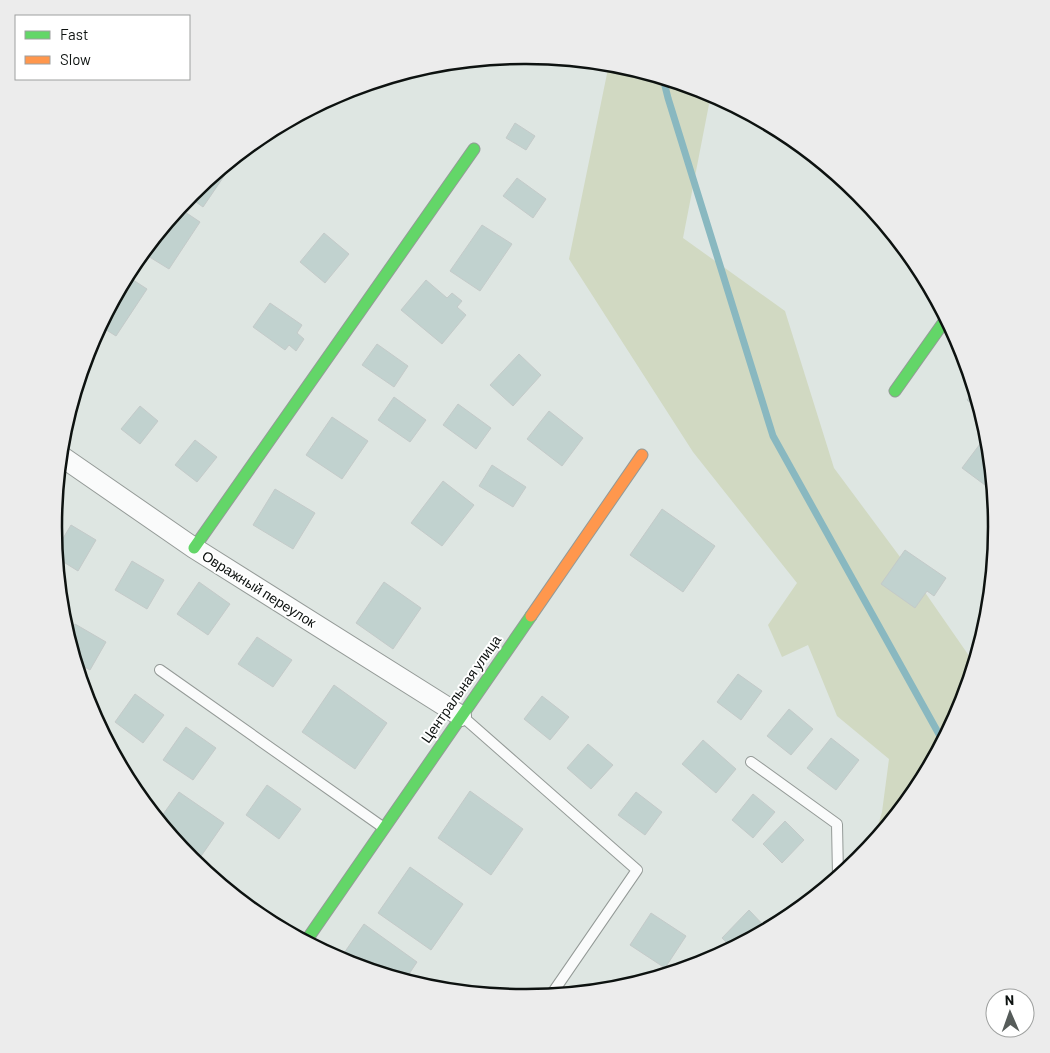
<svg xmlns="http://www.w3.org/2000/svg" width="1050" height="1053" font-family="Barlow,sans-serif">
  <rect width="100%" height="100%" fill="#dee6e2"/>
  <polygon fill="#d1d9c2" points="609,64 617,64 706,91 711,94 683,238 785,311 834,468 906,565 974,663 960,707 917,789 873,842 882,812 889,759 837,716 808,645 782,657 768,625 797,583 693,452 569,259"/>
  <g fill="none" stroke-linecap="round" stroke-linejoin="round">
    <polyline stroke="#89b8c0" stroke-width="7" points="663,78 668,98 773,436 940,736 938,748"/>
  </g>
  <g fill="#c1d2cf" stroke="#c4cac9">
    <polygon points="515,123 535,136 526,150 506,138"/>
    <polygon points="258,139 248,154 243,151"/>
    <polygon points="233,159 235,160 203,207 189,197 192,193"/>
    <polygon points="517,178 546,199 533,218 503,196"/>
    <polygon points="179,208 200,222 169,269 143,253"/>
    <polygon points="482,225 512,244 480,291 450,271"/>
    <polygon points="324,233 349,254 325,283 300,262"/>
    <polygon points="127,276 147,289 116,336 100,326"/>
    <polygon points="426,280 447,298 452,293 462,301 457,307 466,315 442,344 401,310"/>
    <polygon points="270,303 302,325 297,333 304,339 296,351 289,345 285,350 253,327"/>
    <polygon points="377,344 408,366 394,387 362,365"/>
    <polygon points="519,354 541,375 513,406 490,385"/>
    <polygon points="974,391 980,410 967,400"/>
    <polygon points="394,397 426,420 410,442 378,420"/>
    <polygon points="458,404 491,428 476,449 443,425"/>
    <polygon points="140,406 158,421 140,444 121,429"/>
    <polygon points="549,411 583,438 562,466 527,439"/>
    <polygon points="332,417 368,441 342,479 306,455"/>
    <polygon points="195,440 217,457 197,482 175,465"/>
    <polygon points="983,440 988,444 993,491 962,468"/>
    <polygon points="492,465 526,487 513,507 479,486"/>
    <polygon points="443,481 474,505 442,546 411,523"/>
    <polygon points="275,489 315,513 293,549 253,525"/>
    <polygon points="662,509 715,546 683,592 630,555"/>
    <polygon points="71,525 96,540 78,571 57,558 56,550"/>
    <polygon points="905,550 946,578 934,596 927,591 915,608 881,584"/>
    <polygon points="132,561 164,580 147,609 115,590"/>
    <polygon points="199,582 230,604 208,635 177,614"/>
    <polygon points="384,582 421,608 393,649 356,623"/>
    <polygon points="75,624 106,642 90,670 76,662 68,636"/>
    <polygon points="257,637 292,660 273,687 238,664"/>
    <polygon points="738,674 762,691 741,720 717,702"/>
    <polygon points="334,685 387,723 355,769 302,732"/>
    <polygon points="135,694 164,715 143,743 115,722"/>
    <polygon points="542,696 569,717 550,740 524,719"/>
    <polygon points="789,709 813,729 791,755 767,736"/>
    <polygon points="186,727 216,748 193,780 163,760"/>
    <polygon points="831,738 859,760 836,790 807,768"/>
    <polygon points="703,740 736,769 716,793 682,764"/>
    <polygon points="588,744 613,765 591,789 567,768"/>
    <polygon points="267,785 301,809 279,839 246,815"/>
    <polygon points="470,791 523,829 491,875 438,838"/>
    <polygon points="179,792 224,823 197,862 189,857 159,820"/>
    <polygon points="636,792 662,812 645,835 618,815"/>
    <polygon points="753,794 775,812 753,838 732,820"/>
    <polygon points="785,821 804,840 782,863 763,844"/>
    <polygon points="410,867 463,904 431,950 378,913"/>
    <polygon points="749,910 767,929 732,948 722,938"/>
    <polygon points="651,913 686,936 665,968 630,945"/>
    <polygon points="364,924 417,962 405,980 344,962 340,959"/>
  </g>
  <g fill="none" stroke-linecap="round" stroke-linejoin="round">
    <defs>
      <g id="lane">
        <polyline points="160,670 384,828"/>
        <polyline points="463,717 637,870 551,995"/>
        <polyline points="751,762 837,824 838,876"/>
      </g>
      <polyline id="street" points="61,456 194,548 461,716"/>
      <g id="fast">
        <polyline points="895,391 946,319"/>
        <polyline points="194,548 474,149"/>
        <polyline points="306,941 531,616"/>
      </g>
      <polyline id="slow" points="531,616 642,455"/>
    </defs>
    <use href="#lane" stroke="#949a97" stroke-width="12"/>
    <use href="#street" stroke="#949a97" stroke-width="22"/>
    <use href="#fast" stroke="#949a97" stroke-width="13"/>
    <use href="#slow" stroke="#949a97" stroke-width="13"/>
    <use href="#lane" stroke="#fafbfb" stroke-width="10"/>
    <use href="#street" stroke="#fafbfb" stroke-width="20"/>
    <use href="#fast" stroke="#63d668" stroke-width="11"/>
    <use href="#slow" stroke="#ff974d" stroke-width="11"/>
  </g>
  <g text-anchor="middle" stroke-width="4" stroke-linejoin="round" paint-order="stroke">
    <g font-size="14" fill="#0d1210" stroke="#fff">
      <text transform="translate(259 589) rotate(32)" y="5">Овражный переулок</text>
      <text transform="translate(461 689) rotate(-55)" y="5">Центральная улица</text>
    </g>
  </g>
  <path d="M0 0H1050V1053H0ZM524 64H526A462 462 0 0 1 988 526V527A462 462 0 0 1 526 989H524A462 462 0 0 1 62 527V526A462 462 0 0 1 524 64Z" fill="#ececec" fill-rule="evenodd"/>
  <path fill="none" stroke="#0d1210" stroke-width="2.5" d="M524 64H526A462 462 0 0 1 988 526V527A462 462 0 0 1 526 989H524A462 462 0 0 1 62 527V526A462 462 0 0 1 524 64Z"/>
  <rect x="15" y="15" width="175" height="65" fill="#ffffff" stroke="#9ea09f"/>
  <rect x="25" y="31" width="25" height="8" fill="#63d668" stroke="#9ea09f"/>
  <text x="60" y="40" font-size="15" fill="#0d1210">Fast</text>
  <rect x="25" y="56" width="25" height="8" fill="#ff974d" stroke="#9ea09f"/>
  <text x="60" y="65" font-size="15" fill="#0d1210">Slow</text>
  <g transform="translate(1010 1013) rotate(358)"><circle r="24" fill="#ffffff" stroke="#9ea09f"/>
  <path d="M0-4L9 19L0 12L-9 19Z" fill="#565c5a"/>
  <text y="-8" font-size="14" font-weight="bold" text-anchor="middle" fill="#0d1210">N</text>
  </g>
</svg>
